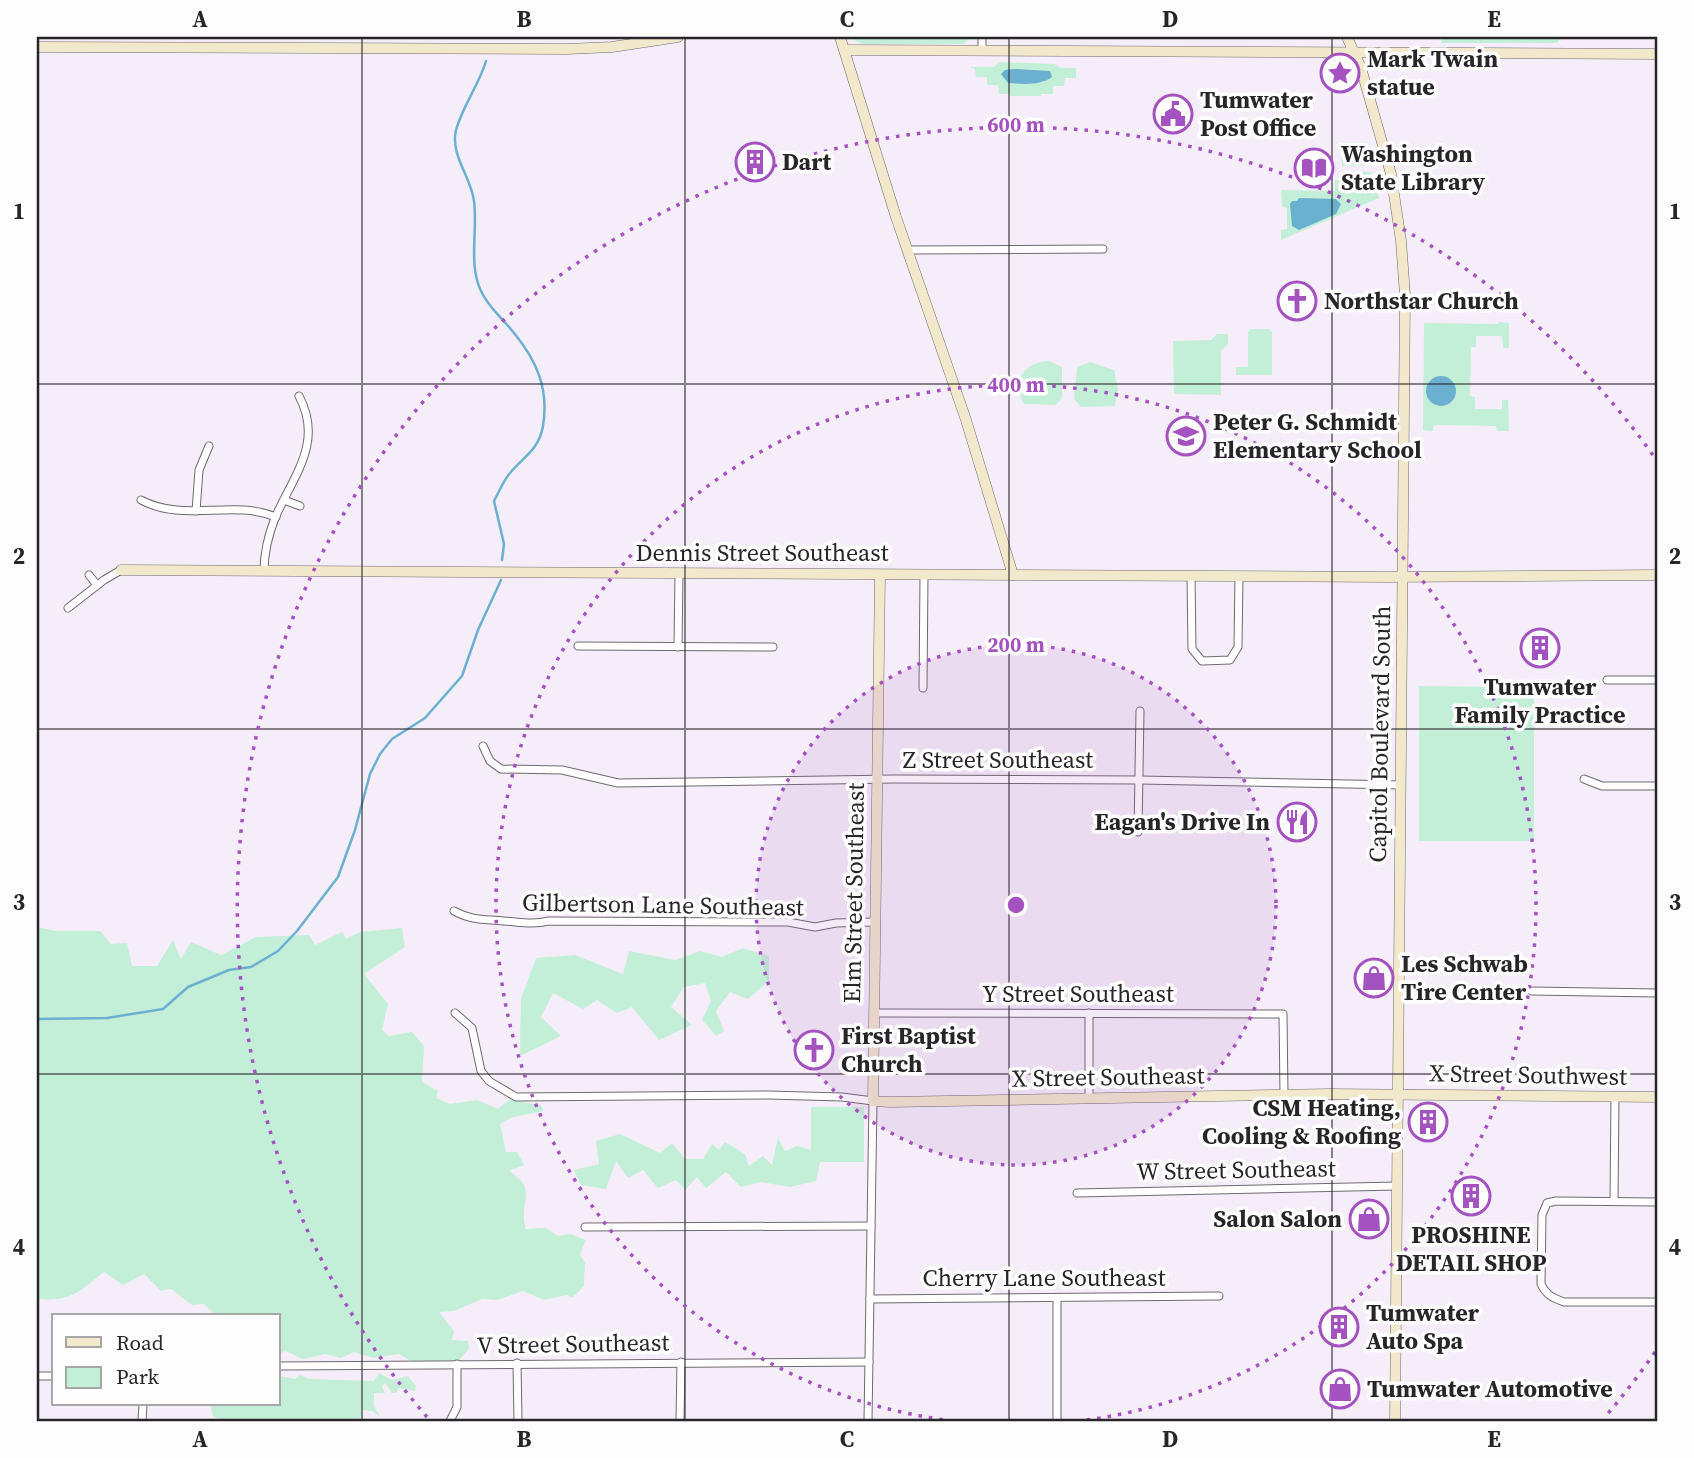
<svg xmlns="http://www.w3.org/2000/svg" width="1694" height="1458" font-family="'Source Serif 4',serif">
  <rect width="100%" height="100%" fill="#f5eef8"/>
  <g fill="#c3efd9">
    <polygon points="852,37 971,37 964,44 864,44 857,42"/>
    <polygon points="1441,37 1561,37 1557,43 1442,43"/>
    <polygon points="999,62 1054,64 1061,68 1076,68 1076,78 1065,78 1064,86 1053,86 1053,94 1041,94 1041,96 1010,96 1009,94 999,94 998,85 987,85 987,77 976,77 975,69 970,67 994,67"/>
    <polygon points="1341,142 1367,142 1370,165 1342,166"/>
    <polygon points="1345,171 1371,172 1379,198 1281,240 1281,230 1287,229 1287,208 1282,207 1281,190 1335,191 1335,180 1339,180 1339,177 1345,177"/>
    <polygon points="1499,322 1509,323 1509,348 1503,348 1502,336 1476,336 1476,347 1471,347 1470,396 1475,397 1475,409 1502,409 1502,400 1508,400 1509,431 1497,431 1496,426 1434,425 1433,431 1423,430 1424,323 1498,324"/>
    <polygon points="1251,329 1268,329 1272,332 1272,375 1236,375 1236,367 1248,367 1248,332"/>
    <polygon points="1217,334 1228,334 1228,344 1221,351 1221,395 1174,394 1173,341 1211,340"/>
    <path d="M 1049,361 L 1062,367 L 1062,398 L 1056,405 L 1024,404 C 1010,382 1024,362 1049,361 Z"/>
    <polygon points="1090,362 1114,370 1118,389 1115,406 1081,407 1074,399 1077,367"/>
    <polygon points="1419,686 1534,687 1534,841 1419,841"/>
    <path d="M 37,927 L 55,931 L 100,931 L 111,944 L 127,943 L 132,966 L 157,966 L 173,940 L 181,959 L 191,942 L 221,955 L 256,937 L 309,935 L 315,945 L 342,932 L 346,939 L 360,932 L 402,928 L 405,947 L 364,974 L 388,1004 L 382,1030 L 389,1036 L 412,1032 L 424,1046 L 422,1082 L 438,1091 L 436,1098 L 450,1104 L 477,1100 L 498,1109 L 510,1099 L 542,1106 L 543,1111 L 513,1117 L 500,1124 L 506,1152 L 517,1152 L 524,1165 L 509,1171 C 540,1190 517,1203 526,1229 L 546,1228 L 558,1236 L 570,1234 L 586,1240 L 580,1255 L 585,1263 L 584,1286 L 572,1298 L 567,1295 L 544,1300 L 523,1291 L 497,1300 L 482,1299 L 454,1311 L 439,1312 L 454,1331 L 452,1340 L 468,1341 L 469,1348 L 458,1362 L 413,1362 L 399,1354 L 373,1358 L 354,1352 L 341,1358 L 325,1354 L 303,1359 L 285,1351 L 278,1355 L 278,1316 L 216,1316 L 204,1304 L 192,1305 L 171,1289 L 161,1291 L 144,1274 L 123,1285 L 104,1272 C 80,1291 71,1302 38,1299 Z"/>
    <polygon points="743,948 769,956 769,981 748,999 730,992 716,1011 724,1031 716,1036 702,1020 711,1001 705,983 684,987 671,1007 692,1025 659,1040 632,1007 617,1013 597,1000 583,1009 553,993 541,1017 561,1036 520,1056 521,999 536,958 575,955 623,974 629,951 675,960 700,951 722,957"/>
    <polygon points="811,1107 864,1107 864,1162 820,1162 816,1181 790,1187 761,1182 741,1187 726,1172 706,1188 697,1177 685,1190 676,1180 658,1188 643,1170 628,1178 616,1161 606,1189 581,1185 574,1170 599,1164 596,1141 620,1134 660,1153 672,1143 685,1159 703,1159 712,1144 719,1150 725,1142 745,1154 749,1166 763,1156 772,1165 778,1138 785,1151 797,1146 811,1150"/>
    <polygon points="379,1373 392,1380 408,1376 416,1386 415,1391 399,1388 396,1393 392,1393 385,1383 382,1387 385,1393 374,1393 374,1406 380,1417 372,1411 362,1410 362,1415 357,1421 222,1421 213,1416 210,1404 278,1404 278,1376 295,1379 300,1375 309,1379 374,1381"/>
  </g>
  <g fill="#6cb0d1">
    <path d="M 1015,69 L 1050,71 L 1052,77 C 1039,86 1023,84 1008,83 L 1001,74 L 1005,70 Z"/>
    <polygon points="1299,198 1336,199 1341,204 1336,214 1299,230 1292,226 1290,204 1292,201 1297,201"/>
    <circle cx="1441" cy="391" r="15"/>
  </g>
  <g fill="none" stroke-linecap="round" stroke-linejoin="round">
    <g stroke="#6cb0d1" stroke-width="2.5">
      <path d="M 486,61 C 479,85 463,105 456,130 C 450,155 471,177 474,201 C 478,230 468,264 481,291 C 488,307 503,319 514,333 C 537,361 549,389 543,426 C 539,450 523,457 510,473 C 503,481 499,492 494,501 L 504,544 L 502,560"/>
      <polyline points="37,1019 107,1018 163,1009 188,987 229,970 251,967 278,951 297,931 338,877 355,830 370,774 380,754 392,739 425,718 462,676 478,630 501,580"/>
    </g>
    <defs>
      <g id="street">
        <polyline points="982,37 982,51"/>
        <polyline points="908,250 1103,249"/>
        <path d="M 141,500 C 184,523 232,499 276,517"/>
        <polyline points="284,500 300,506"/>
        <polyline points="196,511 199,470 209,446"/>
        <path d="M 264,571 C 264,552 268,536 275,518 C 293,476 324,443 299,396"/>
        <polyline points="89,575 97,585"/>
        <polyline points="1191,576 1192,649 1202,661 1230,660 1238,647 1239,576"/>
        <polyline points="68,608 104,580 121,570"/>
        <polyline points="578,646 773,647"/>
        <polyline points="678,647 679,574"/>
        <polyline points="1607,680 1657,680"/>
        <polyline points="923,688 924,575"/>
        <polyline points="483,746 490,761 501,769 562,770 618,783 894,779 1140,780 1400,785"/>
        <polyline points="1584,779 1602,786 1657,786"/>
        <polyline points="1138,832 1140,711"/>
        <path d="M 454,911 C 473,921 483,919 504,921 C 520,922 532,925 549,921 L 788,922 L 815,927 L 836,923 L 874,922"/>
        <polyline points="1532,991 1657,993"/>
        <polyline points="455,1013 472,1028 481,1071 489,1081 516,1097 768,1095 842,1097 873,1101 868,1421"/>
        <polyline points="874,1013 1283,1014 1284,1095"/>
        <polyline points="1089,1099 1089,1013"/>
        <polyline points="1077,1193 1397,1186"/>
        <polyline points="1614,1201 1615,1097"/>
        <path d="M 1657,1202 L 1556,1201 L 1547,1203 L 1542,1215 L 1541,1284 C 1546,1295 1553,1298 1564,1302 L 1657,1302"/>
        <polyline points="585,1227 871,1226"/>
        <polyline points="1057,1298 1057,1421"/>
        <polyline points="870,1299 1219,1296"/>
        <polyline points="517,1363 518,1421"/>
        <polyline points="278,1366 869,1362"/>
        <polyline points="37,1376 54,1376"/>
        <polyline points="142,1421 143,1404"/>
        <polyline points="450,1421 457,1407 457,1364"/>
        <polyline points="680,1421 681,1362"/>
      </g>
      <g id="secondary">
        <polyline points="840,37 896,217 966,420 1013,575"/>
        <polyline points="1347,37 1361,68 1391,174 1401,241 1405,295 1395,1421"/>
        <polyline points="37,47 567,49 612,47 678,37"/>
        <polyline points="845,50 1657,54"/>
        <polyline points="121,570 1388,577 1657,575"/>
        <polyline points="880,575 873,1101 890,1102 1330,1094 1657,1097"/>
      </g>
    </defs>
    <use href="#street" stroke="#6f6971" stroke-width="9"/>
    <use href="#secondary" stroke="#6f6971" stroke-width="11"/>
    <use href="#street" stroke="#fff" stroke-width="7"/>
    <use href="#secondary" stroke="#f2e8cc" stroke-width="10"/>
  </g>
  <path fill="none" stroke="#282528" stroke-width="2" stroke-opacity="0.55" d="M 362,37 L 362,1421M 685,37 L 685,1421M 1009,37 L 1009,1421M 1332,37 L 1332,1421M 37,384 L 1657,384M 37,729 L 1657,729M 37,1074 L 1657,1074"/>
  <circle cx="1016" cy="905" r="260" fill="#a552c1" fill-opacity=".12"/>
  <g fill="none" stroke="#a552c1" stroke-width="3.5" stroke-dasharray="3.5 7">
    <circle cx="1016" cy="905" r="260"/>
    <path d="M953 1421A520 520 0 1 1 1079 1421"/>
    <path d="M1655 1352A780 780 0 0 1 1605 1417M427 1417A780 780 0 1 1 1655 458"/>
  </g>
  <defs>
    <symbol id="sight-ring" viewBox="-11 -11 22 22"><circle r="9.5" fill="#fefefe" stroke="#a552c1" stroke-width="1.5"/><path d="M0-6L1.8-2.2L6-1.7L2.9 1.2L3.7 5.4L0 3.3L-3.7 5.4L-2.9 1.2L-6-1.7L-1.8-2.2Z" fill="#a552c1"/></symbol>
    <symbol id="civic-ring" viewBox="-11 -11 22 22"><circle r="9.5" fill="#fefefe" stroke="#a552c1" stroke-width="1.5"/><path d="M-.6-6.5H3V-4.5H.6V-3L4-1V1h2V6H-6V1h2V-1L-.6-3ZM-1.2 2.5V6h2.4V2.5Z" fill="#a552c1"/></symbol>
    <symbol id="building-ring" viewBox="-11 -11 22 22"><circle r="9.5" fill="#fefefe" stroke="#a552c1" stroke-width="1.5"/><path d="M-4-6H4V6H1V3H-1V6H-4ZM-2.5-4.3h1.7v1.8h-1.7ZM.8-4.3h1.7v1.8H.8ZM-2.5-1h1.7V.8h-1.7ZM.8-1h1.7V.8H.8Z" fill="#a552c1"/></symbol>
    <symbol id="library-ring" viewBox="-11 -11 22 22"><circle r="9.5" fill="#fefefe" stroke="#a552c1" stroke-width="1.5"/><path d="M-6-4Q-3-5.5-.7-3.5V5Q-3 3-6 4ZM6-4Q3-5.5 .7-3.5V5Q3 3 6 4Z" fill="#a552c1"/></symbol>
    <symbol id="church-ring" viewBox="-11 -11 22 22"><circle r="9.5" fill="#fefefe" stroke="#a552c1" stroke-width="1.5"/><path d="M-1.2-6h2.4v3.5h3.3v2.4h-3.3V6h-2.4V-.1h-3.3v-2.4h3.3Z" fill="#a552c1"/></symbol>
    <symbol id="school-ring" viewBox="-11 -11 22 22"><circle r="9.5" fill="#fefefe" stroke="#a552c1" stroke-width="1.5"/><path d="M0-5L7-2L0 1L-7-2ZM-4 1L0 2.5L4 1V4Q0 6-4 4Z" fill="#a552c1"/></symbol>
    <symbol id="restaurant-ring" viewBox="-11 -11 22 22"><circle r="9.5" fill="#fefefe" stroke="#a552c1" stroke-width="1.5"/><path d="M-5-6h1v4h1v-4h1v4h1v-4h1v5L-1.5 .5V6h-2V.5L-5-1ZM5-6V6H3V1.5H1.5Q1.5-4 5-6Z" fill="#a552c1"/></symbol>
    <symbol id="shop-ring" viewBox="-11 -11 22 22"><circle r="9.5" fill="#fefefe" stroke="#a552c1" stroke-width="1.5"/><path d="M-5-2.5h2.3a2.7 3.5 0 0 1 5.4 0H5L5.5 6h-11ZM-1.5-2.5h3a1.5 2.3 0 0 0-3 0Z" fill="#a552c1"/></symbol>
  </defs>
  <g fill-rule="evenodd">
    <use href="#sight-ring" x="1318" y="51" width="44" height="44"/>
    <use href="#civic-ring" x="1151" y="92" width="44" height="44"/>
    <use href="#building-ring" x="733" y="140" width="44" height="44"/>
    <use href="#library-ring" x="1292" y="146" width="44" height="44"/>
    <use href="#church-ring" x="1275" y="279" width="44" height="44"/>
    <use href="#school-ring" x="1164" y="414" width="44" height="44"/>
    <use href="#building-ring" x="1518" y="626" width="44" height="44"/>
    <use href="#restaurant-ring" x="1275" y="800" width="44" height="44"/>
    <use href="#shop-ring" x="1352" y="956" width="44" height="44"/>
    <use href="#church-ring" x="792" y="1028" width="44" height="44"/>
    <use href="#building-ring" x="1406" y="1100" width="44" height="44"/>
    <use href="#building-ring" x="1449" y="1174" width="44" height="44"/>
    <use href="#shop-ring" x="1347" y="1197" width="44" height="44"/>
    <use href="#building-ring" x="1317" y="1305" width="44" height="44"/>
    <use href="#shop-ring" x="1318" y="1367" width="44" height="44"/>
  </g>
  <g text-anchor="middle" stroke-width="7" stroke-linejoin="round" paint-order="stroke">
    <g font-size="24" font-weight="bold" fill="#282528" stroke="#fefefe" text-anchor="start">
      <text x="1367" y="67">Mark Twain<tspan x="1367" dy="28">statue</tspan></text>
      <text x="1200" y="108">Tumwater<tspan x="1200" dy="28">Post Office</tspan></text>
      <text x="1341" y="162">Washington<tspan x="1341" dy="28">State Library</tspan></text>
      <text x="782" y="170">Dart</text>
      <text x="1324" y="309">Northstar Church</text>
      <text x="1213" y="430">Peter G. Schmidt<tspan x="1213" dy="28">Elementary School</tspan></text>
      <text x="1540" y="695" text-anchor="middle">Tumwater<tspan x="1540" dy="28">Family Practice</tspan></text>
      <text x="1270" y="830" text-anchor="end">Eagan's Drive In</text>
      <text x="1401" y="972">Les Schwab<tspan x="1401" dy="28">Tire Center</tspan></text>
      <text x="841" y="1044">First Baptist<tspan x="841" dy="28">Church</tspan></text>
      <text x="1401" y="1116" text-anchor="end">CSM Heating,<tspan x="1401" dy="28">Cooling &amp; Roofing</tspan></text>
      <text x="1342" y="1227" text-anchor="end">Salon Salon</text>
      <text x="1471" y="1243" text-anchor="middle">PROSHINE<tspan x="1471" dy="28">DETAIL SHOP</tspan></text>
      <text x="1366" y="1321">Tumwater<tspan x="1366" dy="28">Auto Spa</tspan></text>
      <text x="1367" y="1397">Tumwater Automotive</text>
    </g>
    <g font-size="24" fill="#282528" stroke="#fefefe">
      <text x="762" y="561">Dennis Street Southeast</text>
      <text transform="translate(1380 734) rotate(-89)" y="8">Capitol Boulevard South</text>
      <text x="998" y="768">Z Street Southeast</text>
      <text transform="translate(854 893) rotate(-89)" y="8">Elm Street Southeast</text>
      <text transform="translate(663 905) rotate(1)" y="8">Gilbertson Lane Southeast</text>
      <text x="1078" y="1002">Y Street Southeast</text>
      <text transform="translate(1528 1075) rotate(1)" y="8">X Street Southwest</text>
      <text transform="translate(1108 1077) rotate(-1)" y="8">X Street Southeast</text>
      <text transform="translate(1236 1170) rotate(-1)" y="8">W Street Southeast</text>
      <text x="1044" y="1286">Cherry Lane Southeast</text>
      <text transform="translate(573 1344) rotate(-1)" y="8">V Street Southeast</text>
    </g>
  </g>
  <circle cx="1016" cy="905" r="10" fill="#a552c1" stroke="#fefefe" stroke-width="3.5"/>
  <g font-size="21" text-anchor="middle" font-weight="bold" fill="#a552c1" stroke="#fefefe" stroke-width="7" stroke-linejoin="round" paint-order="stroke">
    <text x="1016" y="132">600 m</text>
    <text x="1016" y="392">400 m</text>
    <text x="1016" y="652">200 m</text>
  </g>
  <rect width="1694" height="1458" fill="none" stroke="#fefefe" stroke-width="77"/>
  <rect x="52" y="1314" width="228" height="91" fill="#fefefe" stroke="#a8a7a8" stroke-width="2"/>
  <rect x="66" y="1337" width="35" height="10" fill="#f2e8cc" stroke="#a8a7a8" stroke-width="2"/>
  <text x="116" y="1350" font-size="21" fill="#282528">Road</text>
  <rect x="66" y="1367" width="35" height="21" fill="#c3efd9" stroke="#a8a7a8" stroke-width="2"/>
  <text x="116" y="1384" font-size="21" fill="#282528">Park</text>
  <rect x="38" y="38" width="1618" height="1382" fill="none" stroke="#282528" stroke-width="2.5"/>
  <g font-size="23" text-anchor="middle" font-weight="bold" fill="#282528">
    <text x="200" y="27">A</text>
    <text x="524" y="27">B</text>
    <text x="847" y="27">C</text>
    <text x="1170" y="27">D</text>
    <text x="1494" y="27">E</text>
    <text x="19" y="219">1</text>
    <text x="1675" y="219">1</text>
    <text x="19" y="564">2</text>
    <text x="1675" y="564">2</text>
    <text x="19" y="910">3</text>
    <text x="1675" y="910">3</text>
    <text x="19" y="1255">4</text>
    <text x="1675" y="1255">4</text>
    <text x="200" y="1447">A</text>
    <text x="524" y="1447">B</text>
    <text x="847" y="1447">C</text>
    <text x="1170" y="1447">D</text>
    <text x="1494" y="1447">E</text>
  </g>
</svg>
